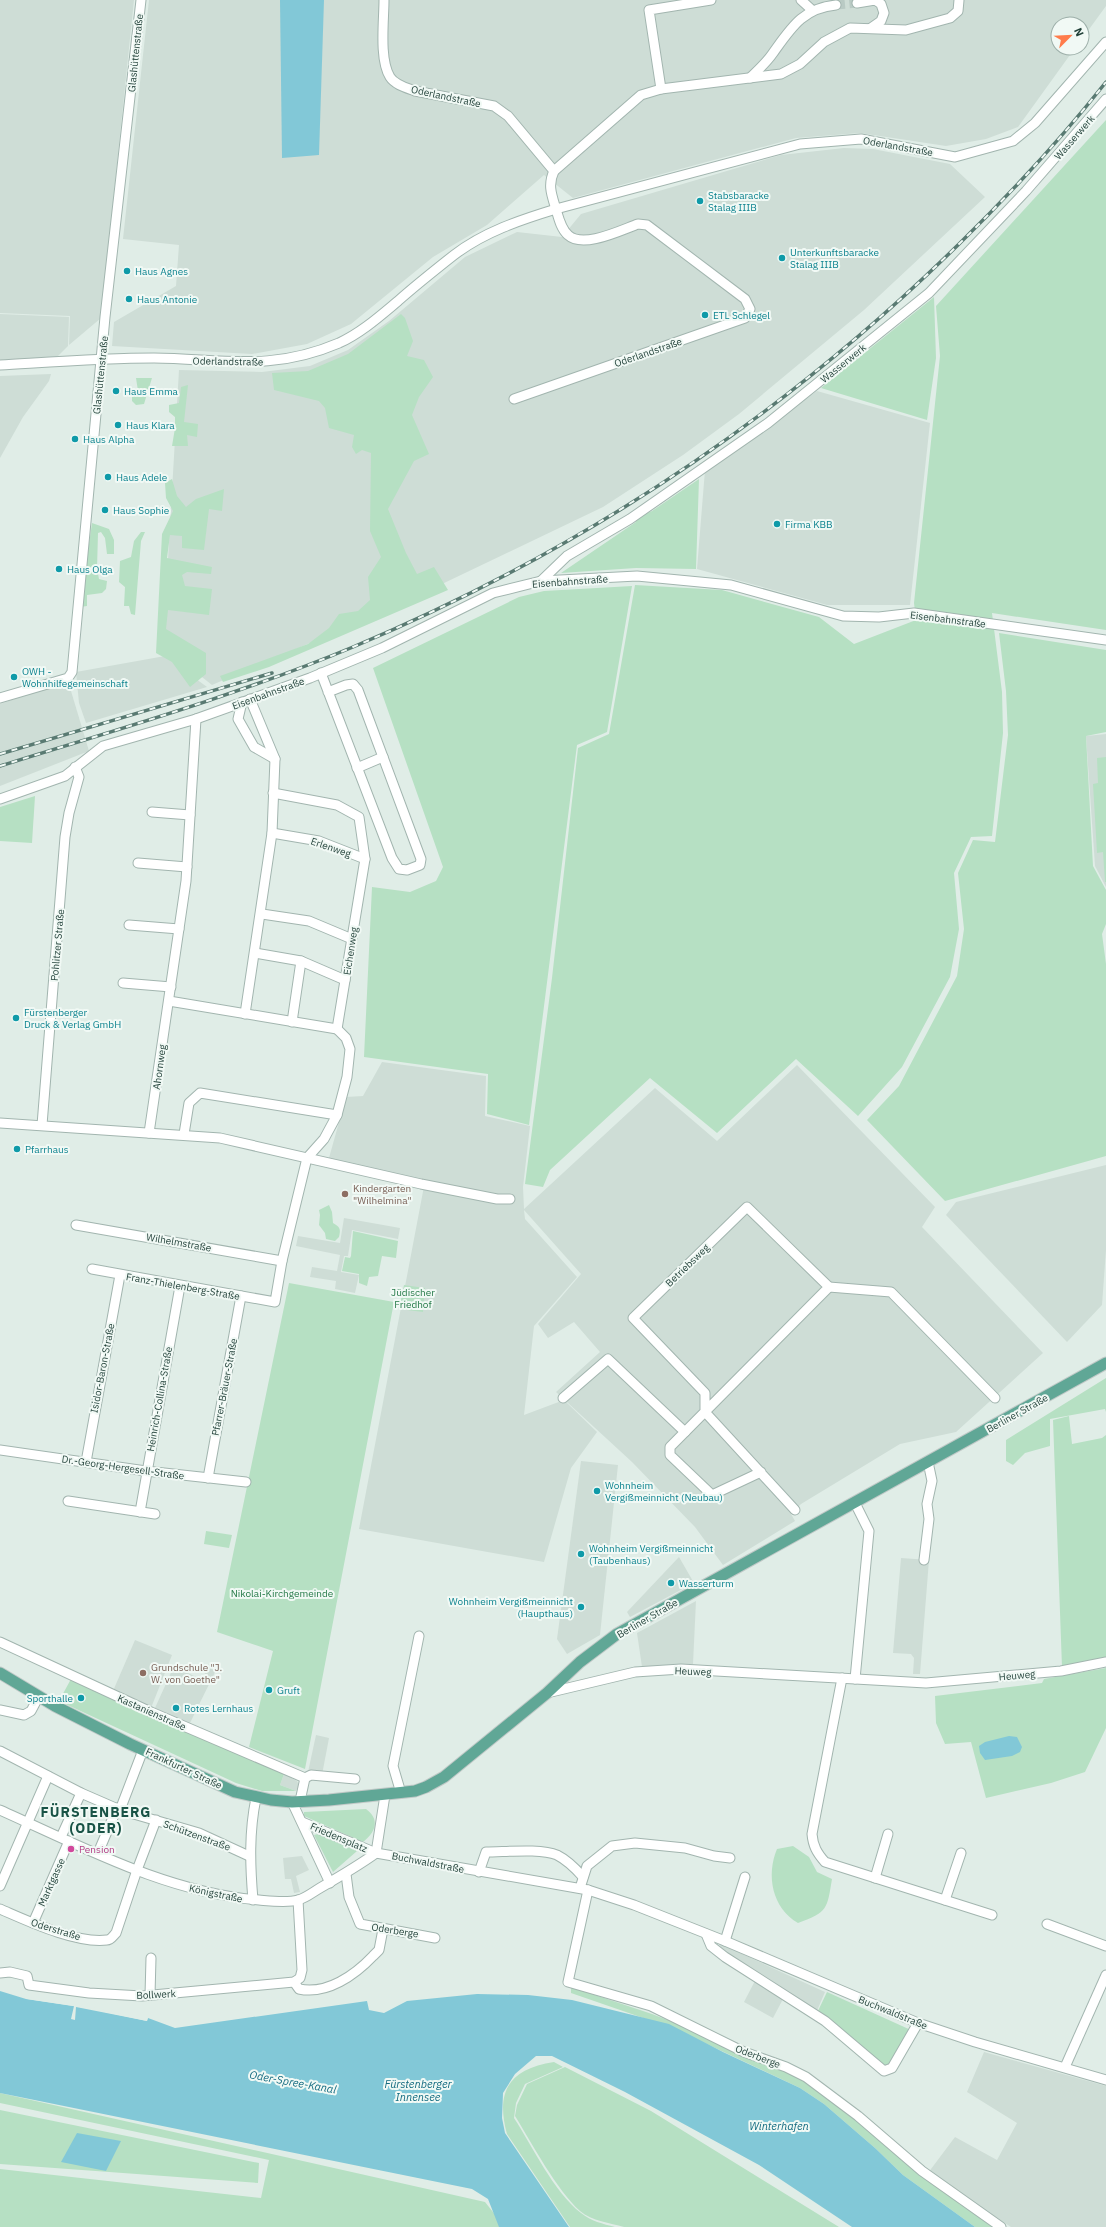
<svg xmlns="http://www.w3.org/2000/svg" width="1106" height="2227" font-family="'IBM Plex Sans',sans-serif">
  <rect width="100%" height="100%" fill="#e0ede7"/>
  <g fill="#ceddd6">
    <polygon points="0,0 134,0 101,318 69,345 70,316 0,313"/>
    <polygon points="149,0 1106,0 1106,6 1082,39 1082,24 1058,24 1058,48 1075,48 1018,127 986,139 946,146 860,133 796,138 573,198 544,175 487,225 433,257 351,324 307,344 252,354 112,346 114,322 176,286 179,245 123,239"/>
    <polygon points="844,148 873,149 950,164 985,197 864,310 739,414 683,455 603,507 396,606 212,685 163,646 179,370 262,372 310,366 348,350 389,321 465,257 517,232 562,237 581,214 781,155"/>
    <polygon points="0,314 69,317 68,346 56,358 0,361"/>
    <polygon points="51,374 49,381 23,417 0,458 0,376"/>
    <polygon points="817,391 930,423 910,605 827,605 697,569 705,470"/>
    <polygon points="165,656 207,687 86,723 79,703 76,672"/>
    <polygon points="68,681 89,751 0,786 0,704"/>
    <polygon points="1106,734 1106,887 1095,866 1086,736"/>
    <polygon points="382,1062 486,1076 485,1116 530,1126 523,1187 524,1209 655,1088 717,1141 797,1065 935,1207 922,1227 1043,1353 956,1432 900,1444 801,1504 791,1514 795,1521 723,1565 695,1527 632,1462 556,1392 600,1352 574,1322 548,1338 538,1324 581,1274 524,1210 525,1219 577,1277 534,1326 524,1415 564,1400 597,1432 571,1468 544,1562 359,1529 425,1181 329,1158 346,1097 363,1096"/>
    <polygon points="1106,1165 1106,1250 1102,1305 1067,1342 946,1215 956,1202"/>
    <polygon points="344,1218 400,1228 398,1239 352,1230 348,1256 344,1256 341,1272 359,1275 355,1293 335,1289 336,1281 310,1277 312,1267 337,1271 340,1255 296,1246 298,1236 340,1243"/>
    <polygon points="581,1461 618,1465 600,1635 567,1654 557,1639"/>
    <polygon points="679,1557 694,1583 630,1617 627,1612"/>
    <polygon points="901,1558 929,1560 920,1674 913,1674 914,1658 911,1654 893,1653"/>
    <polygon points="696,1601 693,1664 642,1667 637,1633"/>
    <polygon points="135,1640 172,1655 151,1708 113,1691"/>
    <polygon points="209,1664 217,1668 190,1723 155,1708 174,1666 202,1680"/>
    <polygon points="316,1735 329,1738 322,1775 308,1772"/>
    <polygon points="284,1774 297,1781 299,1785 296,1791 280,1785"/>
    <polygon points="302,1856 309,1870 296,1876 300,1892 294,1893 291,1879 285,1879 283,1858"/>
    <polygon points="718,1943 825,1992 816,2013 783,1999 773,2018 744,2002 758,1975 725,1955"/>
    <polygon points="984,2052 1106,2086 1106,2227 1011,2227 928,2173 955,2137 997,2160 1017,2123 967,2092"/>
  </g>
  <g fill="#b6e0c3">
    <polygon points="1106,120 1106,630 992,613 1002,692 1003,733 992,836 971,837 954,873 959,929 950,977 902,1067 858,1116 796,1059 717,1133 650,1078 550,1170 543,1187 525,1184 552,978 578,748 609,734 635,585 722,590 819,617 854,644 916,620 914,603 940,356 936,306"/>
    <polygon points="934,297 936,358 927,420 821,388"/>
    <polygon points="401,314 405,318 413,341 407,356 424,360 433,377 419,397 412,415 429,454 414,461 388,509 406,553 417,574 434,567 448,590 269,667 223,682 220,676 308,644 329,628 339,614 358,611 370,600 368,577 381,557 370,531 371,453 362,450 356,454 352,447 354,435 329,428 325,408 319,401 274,390 272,373 308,371 348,354"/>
    <polygon points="136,378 152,378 144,404 136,405 132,401 132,393 138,391"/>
    <polygon points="188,385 184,422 198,424 197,437 187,435 188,446 172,446 175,428 175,417 169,412 169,405 179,403 181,387"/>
    <polygon points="172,479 177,496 186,507 196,499 224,489 222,511 209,509 204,550 182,548 182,536 170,535 167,558 212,567 211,574 187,572 182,575 185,586 212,589 209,615 168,610 166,629 206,653 206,674 190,687 172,662 156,653 162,534 173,511 166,498 165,483"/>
    <polygon points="699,479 696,569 636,568 561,573 636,522 636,518 652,511"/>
    <polygon points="92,523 109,529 114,540 114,554 107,554 105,538 101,532 98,533 97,569 99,579 107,581 106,589 102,593 87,595 87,606 80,607"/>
    <polygon points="141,532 145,532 141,541 135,615 131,614 129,606 124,606 125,587 119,582 120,561 131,557 134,541"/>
    <polygon points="632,586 607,732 577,745 529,1125 487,1114 488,1074 364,1057 372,887 410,892 436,881 443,867 373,668 519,597 544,591"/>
    <polygon points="999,633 1106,650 1106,732 1086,736 1093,866 1106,890 1106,924 1102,934 1106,964 1106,1156 945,1201 867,1120 899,1086 957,976 964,929 958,873 973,840 995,842 1008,735 1006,691"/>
    <polygon points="1106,757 1106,882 1105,882 1103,852 1097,853 1093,784 1098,783 1097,758"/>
    <polygon points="35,796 32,843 0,841 0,807"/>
    <path d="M 329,1205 L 332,1212 L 333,1223 C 340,1227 341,1229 339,1237 L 335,1241 L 326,1239 L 325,1233 L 319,1225 L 320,1215 L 319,1210 Z"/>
    <polygon points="353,1231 398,1241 396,1258 382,1256 378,1276 369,1277 367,1286 359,1283 359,1274 342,1271 345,1257 350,1258 351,1256"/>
    <polygon points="289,1283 394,1302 305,1769 249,1747 273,1651 217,1632"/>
    <polygon points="404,1285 425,1288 423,1312 399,1309"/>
    <polygon points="1106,1378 1106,1412 1105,1409 1050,1419 1050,1446 1025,1453 1013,1465 1006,1461 1006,1440"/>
    <polygon points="1069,1416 1072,1444 1102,1438 1106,1435 1106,1658 1062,1667 1053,1420"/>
    <polygon points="206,1531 232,1535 229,1548 204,1544"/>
    <polygon points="1106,1668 1106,1728 1085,1772 1051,1783 986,1798 971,1742 945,1744 936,1723 935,1696 1042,1683 1044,1679"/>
    <polygon points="71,1679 284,1774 280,1785 296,1791 262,1791 236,1783 59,1701"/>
    <path d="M 366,1809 C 380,1819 376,1832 363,1842 L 304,1816 L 304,1812 Z"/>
    <polygon points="318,1834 354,1849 357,1851 333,1872 314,1835"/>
    <path d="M 793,1846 L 809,1857 L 817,1872 L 832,1879 C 827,1909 828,1912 798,1923 C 772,1908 766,1875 777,1849 Z"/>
    <polygon points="571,1987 652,2014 804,2073 995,2227 975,2227 903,2175 875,2148 824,2104 800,2088 675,2029 571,1993"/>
    <polygon points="827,1992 913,2031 891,2066 881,2066 817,2013"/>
    <path d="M 554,2062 L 563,2067 L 525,2084 L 516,2103 L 514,2118 C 533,2147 553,2191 581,2213 C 591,2221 603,2224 615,2227 L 570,2227 L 507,2134 C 495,2090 510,2069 554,2062 Z"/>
    <path d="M 565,2067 L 651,2111 L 839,2227 L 624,2227 C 610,2223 592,2221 580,2211 C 556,2189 533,2145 515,2116 L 517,2105 L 527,2084 Z"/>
    <polygon points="0,2093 485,2202 505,2227 0,2227 0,2169 261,2198 269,2160 0,2103"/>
    <polygon points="0,2110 259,2163 258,2183 0,2164"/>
  </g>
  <g fill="#82c8d7">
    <polygon points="280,0 324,0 319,155 282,158"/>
    <polygon points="1009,1736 1017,1737 1022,1747 1020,1752 1012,1756 985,1760 980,1753 979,1746 985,1742"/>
    <polygon points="0,1991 26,1999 86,2008 147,2021 148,2018 175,2028 367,2001 369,2010 384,2013 407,2001 477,1994 528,1995 572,2000 669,2024 723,2052 800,2088 824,2104 875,2148 903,2175 975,2227 852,2227 759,2165 625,2092 552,2056 536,2056 515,2074 503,2093 502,2118 505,2133 569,2227 499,2227 488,2199 472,2189 0,2093"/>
    <polygon points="77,2133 121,2141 106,2171 61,2162"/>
  </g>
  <polygon fill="#e0ede7" points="27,1997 86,2006 146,2019 148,2016 147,2021 76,2007 75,2020 71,2019 74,2006 27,1999"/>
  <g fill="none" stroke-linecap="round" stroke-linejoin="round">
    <polyline stroke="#b9cac4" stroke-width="9" stroke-dasharray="9 4.5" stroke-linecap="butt" points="836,5 857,3"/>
    <defs>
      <g id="minor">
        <path d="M 384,0 C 384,21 379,59 390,77 C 395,85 407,88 415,91 L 494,106 L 508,116 L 554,171"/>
        <polyline points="801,0 812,10"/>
        <polyline points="857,3 875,0 881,4 884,13 881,21 871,28"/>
        <path d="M 750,78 C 758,70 767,62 773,53 C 791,28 803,8 836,5"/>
        <polyline points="661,89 649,10 711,0"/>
        <path d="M 0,365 C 51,362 103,358 154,358 C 224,359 271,372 339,343 C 361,333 380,316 398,301 C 416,285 435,270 454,255 C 484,232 520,220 556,209 L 800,144 L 861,139 L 955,157 L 1013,141 L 1035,123 L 1106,42"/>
        <path d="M 514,399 L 745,318 L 750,309 L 745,299 L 647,225 L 638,224 C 621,230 583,249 568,235 C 560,228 558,215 555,206 C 551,193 548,184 554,171 L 641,95 L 661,89 L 781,74 L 800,64 L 824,42 L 850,28 L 906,30 L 950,18 L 958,11 L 959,0"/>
        <polyline points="541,581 567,556 630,519 768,423 929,293 1026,191 1106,99"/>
        <polyline points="321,673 392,858 399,869 407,870 420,865 421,859 358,690 353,684 346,685 328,692"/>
        <polyline points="0,698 68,678 72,672 105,317 141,0"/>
        <polyline points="242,702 238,719 254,747 275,759"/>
        <polyline points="357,768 383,757"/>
        <polyline points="273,793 337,805 359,817 365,859 337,1029"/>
        <polyline points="0,799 65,776 103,746 196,719 310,678 382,648 493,593 541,581 637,576 731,585 843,616 879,617 914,613 1106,640"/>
        <polyline points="152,812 190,815"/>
        <polyline points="272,833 319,841 365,859"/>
        <polyline points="138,863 187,867"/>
        <polyline points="262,914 309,921 352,939"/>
        <polyline points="129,925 179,929"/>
        <polyline points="255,953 301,961 345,980"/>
        <polyline points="123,983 171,987"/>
        <polyline points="169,1001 337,1029"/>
        <polyline points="245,1014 272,833 275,759 250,699"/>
        <polyline points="292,1022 301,961"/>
        <polyline points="0,1123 220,1138 421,1184 497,1199 510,1199"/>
        <polyline points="42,1125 65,837 69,813 79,777 75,767"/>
        <polyline points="149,1133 186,881 196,719"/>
        <polyline points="184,1134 189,1103 200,1093 337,1115"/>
        <polyline points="76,1225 282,1261"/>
        <polyline points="92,1269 275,1302 282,1261 307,1158 324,1139 337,1115 347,1077 350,1049 346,1038 337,1029"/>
        <polyline points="829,1287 891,1292 995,1398"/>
        <polyline points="563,1398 608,1359 685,1432"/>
        <polyline points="0,1450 146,1471 246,1482"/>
        <polyline points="86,1462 120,1275"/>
        <polyline points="761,1472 712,1495 670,1455 670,1447 829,1287 747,1207 633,1318 705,1393 705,1412 795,1510"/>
        <polyline points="208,1478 241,1296"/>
        <polyline points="68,1501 155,1514"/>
        <polyline points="140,1512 180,1286"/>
        <polyline points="924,1560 929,1519 927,1504 932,1481 928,1462"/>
        <polyline points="0,1642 151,1712 305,1778 300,1801"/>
        <path d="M 842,1678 L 812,1834 C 813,1846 817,1853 825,1862 L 992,1915"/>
        <polyline points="855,1679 869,1531 855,1503"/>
        <polyline points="547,1693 635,1672 681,1669 926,1683 1061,1671 1106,1662"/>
        <polyline points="0,1710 24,1715 31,1711 39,1696"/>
        <polyline points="0,1751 81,1793 120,1810 143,1750"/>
        <polyline points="305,1778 311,1775 355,1779"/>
        <polyline points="401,1793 393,1766 419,1636"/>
        <polyline points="292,1802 330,1883"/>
        <path d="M 0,1810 C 83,1847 168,1893 259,1900 C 271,1901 287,1903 298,1900 C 306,1898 313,1892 320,1888 C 339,1877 358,1866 376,1853 L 385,1795"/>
        <polyline points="120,1810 199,1833 249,1856"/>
        <polyline points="302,1822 376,1853 588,1890 634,1905 725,1941 918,2023 975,2042 1106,2080"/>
        <polyline points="61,1837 81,1793"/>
        <polyline points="98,1853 117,1808"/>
        <path d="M 479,1872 L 486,1852 C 505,1852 541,1848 557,1855 C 567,1860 576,1869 583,1877"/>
        <polyline points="346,1874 349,1897 360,1924 435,1938"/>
        <polyline points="875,1878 888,1834"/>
        <polyline points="0,1886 48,1776"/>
        <polyline points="580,1888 587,1866 612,1846 635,1843 685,1848 714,1856 730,1858"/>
        <polyline points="588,1890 568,1982 651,2006 744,2052 786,2067 806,2077 858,2116 922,2171 1001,2227"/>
        <path d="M 253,1900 C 250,1865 249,1832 256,1798"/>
        <polyline points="945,1900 961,1853"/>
        <path d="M 0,1909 C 28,1921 76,1944 107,1940 C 111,1940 113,1936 116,1933 L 137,1870 L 156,1820"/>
        <polyline points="33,1923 69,1841"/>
        <polyline points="1047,1924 1106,1946"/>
        <polyline points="706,1934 711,1946 725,1957 825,2021 884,2071 892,2068 918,2023"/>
        <polyline points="725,1941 745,1877"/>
        <polyline points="0,1973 10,1972 27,1976 29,1985 89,1993 142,1996 294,1982 300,1978 302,1970 298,1900"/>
        <path d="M 294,1982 L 299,1989 C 327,1995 355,1975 373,1956 L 379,1950 L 383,1929"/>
        <polyline points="150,1995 151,1958"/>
        <polyline points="1065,2067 1106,1975"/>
      </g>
      <polyline id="major" points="0,1673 55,1706 130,1744 235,1792 271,1800 292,1802 329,1800 415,1791 426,1787 444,1777 547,1693 580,1662 617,1634 1106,1363"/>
    </defs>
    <use href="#minor" stroke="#a2b5af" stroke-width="11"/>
    <use href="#major" stroke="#c0c9c7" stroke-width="13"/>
    <use href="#minor" stroke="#fff" stroke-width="9"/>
    <use href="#major" stroke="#60a796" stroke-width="11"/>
    <defs>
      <g id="rail">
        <polyline points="0,754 272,673"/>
        <path d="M 0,766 C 119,729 238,695 353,647 C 579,552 784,416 959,244 C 1011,193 1061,139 1106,82"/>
      </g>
    </defs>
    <use href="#rail" stroke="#597a72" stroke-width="3.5"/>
    <use href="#rail" stroke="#f1f9f5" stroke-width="2" stroke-dasharray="6" stroke-linecap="butt"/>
  </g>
  <g fill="#0f9aa8" stroke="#f1f9f5" stroke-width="1.5">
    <circle cx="700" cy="201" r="4"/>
    <circle cx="782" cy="258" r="4"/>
    <circle cx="127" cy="271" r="4"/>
    <circle cx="129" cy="299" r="4"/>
    <circle cx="705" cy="315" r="4"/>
    <circle cx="116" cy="391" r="4"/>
    <circle cx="118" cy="425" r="4"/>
    <circle cx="75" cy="439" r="4"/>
    <circle cx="108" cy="477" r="4"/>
    <circle cx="105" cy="510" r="4"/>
    <circle cx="777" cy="524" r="4"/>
    <circle cx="59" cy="569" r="4"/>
    <circle cx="14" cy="677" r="4"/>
    <circle cx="16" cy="1018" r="4"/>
    <circle cx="17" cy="1149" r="4"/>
    <circle cx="597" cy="1491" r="4"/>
    <circle cx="581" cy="1554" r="4"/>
    <circle cx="671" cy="1583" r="4"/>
    <circle cx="581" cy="1607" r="4"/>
    <circle cx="269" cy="1690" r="4"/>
    <circle cx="81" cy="1698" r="4"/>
    <circle cx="176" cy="1708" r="4"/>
  </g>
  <g fill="#8d6e63" stroke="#f1f9f5" stroke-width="1.5">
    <circle cx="345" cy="1194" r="4"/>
    <circle cx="143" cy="1673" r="4"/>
  </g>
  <circle fill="#d1479c" stroke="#f1f9f5" stroke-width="1.5" cx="71" cy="1849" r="4"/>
  <g text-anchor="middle" stroke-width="4" stroke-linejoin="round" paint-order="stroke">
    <g font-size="10" fill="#1f3f37" stroke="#f1f9f5">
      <text transform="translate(135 53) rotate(-84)" y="4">Glashüttenstraße</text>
      <text transform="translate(446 96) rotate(12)" y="4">Oderlandstraße</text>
      <text transform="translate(1074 137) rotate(-49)" y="4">Wasserwerk</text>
      <text transform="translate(898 146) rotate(10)" y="4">Oderlandstraße</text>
      <text transform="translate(648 352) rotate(-19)" y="4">Oderlandstraße</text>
      <text transform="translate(228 361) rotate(1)" y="4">Oderlandstraße</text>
      <text transform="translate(843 363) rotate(-39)" y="4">Wasserwerk</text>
      <text transform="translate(100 375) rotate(-84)" y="4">Glashüttenstraße</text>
      <text transform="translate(570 581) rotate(-4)" y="4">Eisenbahnstraße</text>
      <text transform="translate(948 619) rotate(7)" y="4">Eisenbahnstraße</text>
      <text transform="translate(268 693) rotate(-20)" y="4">Eisenbahnstraße</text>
      <text transform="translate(331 847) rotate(19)" y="4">Erlenweg</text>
      <text transform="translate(57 945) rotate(-85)" y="4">Pohlitzer Straße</text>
      <text transform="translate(350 951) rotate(-81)" y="4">Eichenweg</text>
      <text transform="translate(159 1067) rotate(-82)" y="4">Ahornweg</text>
      <text transform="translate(179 1242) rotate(10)" y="4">Wilhelmstraße</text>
      <text transform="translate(687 1265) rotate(-44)" y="4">Betriebsweg</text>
      <text transform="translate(183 1286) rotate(10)" y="4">Franz-Thielenberg-Straße</text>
      <text transform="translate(102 1368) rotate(-79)" y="4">Isidor-Baron-Straße</text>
      <text transform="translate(224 1387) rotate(-79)" y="4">Pfarrer-Bräuer-Straße</text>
      <text transform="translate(159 1399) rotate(-80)" y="4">Heinrich-Collina-Straße</text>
      <text transform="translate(1017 1413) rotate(-29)" y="4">Berliner Straße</text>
      <text transform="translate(123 1467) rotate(8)" y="4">Dr.-Georg-Hergesell-Straße</text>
      <text transform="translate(647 1618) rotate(-30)" y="4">Berliner Straße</text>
      <text transform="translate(693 1671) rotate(2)" y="4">Heuweg</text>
      <text transform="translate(1017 1675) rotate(-5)" y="4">Heuweg</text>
      <text transform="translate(152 1712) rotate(24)" y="4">Kastanienstraße</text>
      <text transform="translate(184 1768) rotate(25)" y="4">Frankfurter Straße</text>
      <text transform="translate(197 1835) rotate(20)" y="4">Schützenstraße</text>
      <text transform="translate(339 1837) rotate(23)" y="4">Friedensplatz</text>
      <text transform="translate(428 1862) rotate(11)" y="4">Buchwaldstraße</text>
      <text transform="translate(51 1882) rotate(-66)" y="4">Marktgasse</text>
      <text transform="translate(216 1893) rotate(12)" y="4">Königstraße</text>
      <text transform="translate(56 1929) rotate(17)" y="4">Oderstraße</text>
      <text transform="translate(395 1930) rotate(9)" y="4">Oderberge</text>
      <text transform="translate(156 1994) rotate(-3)" y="4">Bollwerk</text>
      <text transform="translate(893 2012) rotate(22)" y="4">Buchwaldstraße</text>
      <text transform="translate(758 2056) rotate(21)" y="4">Oderberge</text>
    </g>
    <g font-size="10" fill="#0d838f" stroke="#f1f9f5" text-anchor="start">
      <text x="708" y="199">Stabsbaracke<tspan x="708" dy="12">Stalag IIIB</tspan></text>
      <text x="790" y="256">Unterkunftsbaracke<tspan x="790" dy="12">Stalag IIIB</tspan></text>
      <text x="135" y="275">Haus Agnes</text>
      <text x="137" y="303">Haus Antonie</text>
      <text x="713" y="319">ETL Schlegel</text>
      <text x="124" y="395">Haus Emma</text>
      <text x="126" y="429">Haus Klara</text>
      <text x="83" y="443">Haus Alpha</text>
      <text x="116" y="481">Haus Adele</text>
      <text x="113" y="514">Haus Sophie</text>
      <text x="785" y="528">Firma KBB</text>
      <text x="67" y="573">Haus Olga</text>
      <text x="22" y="675">OWH -<tspan x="22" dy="12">Wohnhilfegemeinschaft</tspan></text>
      <text x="24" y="1016">Fürstenberger<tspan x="24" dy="12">Druck &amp; Verlag GmbH</tspan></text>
      <text x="25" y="1153">Pfarrhaus</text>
      <text x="605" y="1489">Wohnheim<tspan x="605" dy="12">Vergißmeinnicht (Neubau)</tspan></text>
      <text x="589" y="1552">Wohnheim Vergißmeinnicht<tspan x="589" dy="12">(Taubenhaus)</tspan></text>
      <text x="679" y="1587">Wasserturm</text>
      <text x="573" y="1605" text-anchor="end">Wohnheim Vergißmeinnicht<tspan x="573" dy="12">(Haupthaus)</tspan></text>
      <text x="277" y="1694">Gruft</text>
      <text x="73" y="1702" text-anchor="end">Sporthalle</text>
      <text x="184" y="1712">Rotes Lernhaus</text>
    </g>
    <g font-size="10" fill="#785e54" stroke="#f1f9f5" text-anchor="start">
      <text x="353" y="1192">Kindergarten<tspan x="353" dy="12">"Wilhelmina"</tspan></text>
      <text x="151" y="1671">Grundschule "J.<tspan x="151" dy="12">W. von Goethe"</tspan></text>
    </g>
    <g font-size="10" fill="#257a48" stroke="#f1f9f5">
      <text x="413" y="1296">Jüdischer<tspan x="413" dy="12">Friedhof</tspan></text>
      <text x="282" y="1597">Nikolai-Kirchgemeinde</text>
    </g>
    <g font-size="10" fill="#b23c85" stroke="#f1f9f5" text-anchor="start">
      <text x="79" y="1853">Pension</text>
    </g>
    <g font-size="11" font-style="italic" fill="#136b80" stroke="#f1f9f5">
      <text transform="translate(293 2082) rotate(10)" y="4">Oder-Spree-Kanal</text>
      <text x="418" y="2088">Fürstenberger<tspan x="418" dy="13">Innensee</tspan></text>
      <text x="779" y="2130">Winterhafen</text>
    </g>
    <g font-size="14" font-weight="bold" letter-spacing="1" fill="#195346" stroke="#f1f9f5">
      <text x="96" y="1817">FÜRSTENBERG<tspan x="96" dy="16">(ODER)</tspan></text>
    </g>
  </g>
  <g transform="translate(1070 36) rotate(66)"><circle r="19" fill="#f1f9f5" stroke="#9dafa9"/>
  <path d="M0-3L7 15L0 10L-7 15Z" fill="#ff7c4c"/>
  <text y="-6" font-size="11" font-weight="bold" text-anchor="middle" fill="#1f3f37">N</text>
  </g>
</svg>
